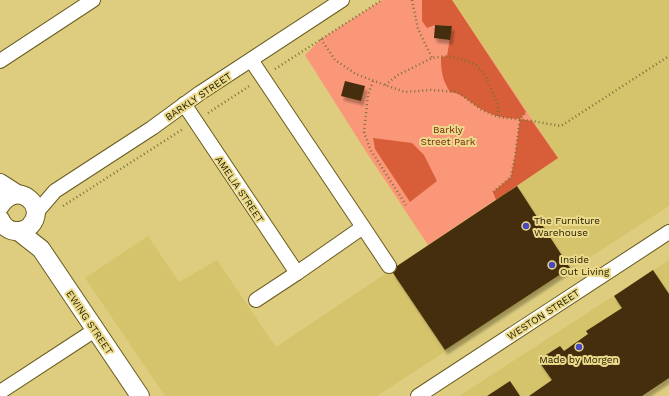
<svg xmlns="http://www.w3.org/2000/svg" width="669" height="396" font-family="'Work Sans',sans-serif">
  <defs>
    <filter id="shadow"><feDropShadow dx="2.5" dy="4.5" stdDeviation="1" flood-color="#0004"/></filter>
  </defs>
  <rect width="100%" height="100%" fill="#decd7e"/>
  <g fill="#d6c46c">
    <polygon points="452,0 669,0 669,206 377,396 165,396 85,278 148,236 179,282 217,260 276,347 558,158"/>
    <polygon points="669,260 669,378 642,396 459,396"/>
  </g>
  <polygon fill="#fa9779" points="382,0 452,0 558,158 428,245 365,150 305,55 321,39"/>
  <g fill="#d75e38">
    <path d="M 422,0 L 452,0 L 526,112 L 520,119 L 532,121 L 558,158 L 496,200 L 493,192 L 511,177 L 515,156 L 520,119 C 506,118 495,117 483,110 C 472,105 463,93 450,92 C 442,79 441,71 441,57 L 447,56 L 452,26 L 435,25 L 427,28 L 422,21 Z"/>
    <polygon points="373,138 412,143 424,155 437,181 410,202 375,149"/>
  </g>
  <g fill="#442f08" filter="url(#shadow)">
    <polygon points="435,25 452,26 450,40 434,38"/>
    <polygon points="345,81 365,86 361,101 341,96"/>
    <polygon points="517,186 570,268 445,350 393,273 396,270 397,266"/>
    <polygon points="653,270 669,294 669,378 642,396 529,396 552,380 538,360 560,346 564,351 588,334 586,331 622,308 614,296"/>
    <polygon points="510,381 520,396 487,396"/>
  </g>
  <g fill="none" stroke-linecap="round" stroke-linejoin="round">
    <defs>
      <g id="minor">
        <polyline points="0,61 93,0"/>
        <polyline points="184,104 297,273 363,227 251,60"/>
        <polyline points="36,213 55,191 152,128 200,93 342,0"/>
        <polyline points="363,227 389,266"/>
        <polyline points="256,300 297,273"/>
        <polyline points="0,392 95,330"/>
        <polyline points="418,396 669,232"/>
      </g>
      <g id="tertiary">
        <polyline points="0,183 17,194"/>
        <path d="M 0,206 C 17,179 49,206 30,226 C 27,229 22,231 16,231 C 9,231 3,226 0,219"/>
        <polyline points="18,231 41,249 140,396"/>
      </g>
    </defs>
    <use href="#minor" stroke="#695c20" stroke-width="16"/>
    <use href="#tertiary" stroke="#695c20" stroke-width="20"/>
    <g stroke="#7c703a" stroke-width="2.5" stroke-dasharray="1 3" stroke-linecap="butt">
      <polyline points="412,0 418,29 432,58"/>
      <polyline points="321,39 335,60 356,74 385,85 405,92 431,90 457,92 482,110 498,117 532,121 561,126 669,56"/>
      <polyline points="275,69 382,0"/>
      <polyline points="373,81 368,95 364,132 370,149 406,205"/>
      <polyline points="385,85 398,75 432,58 447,56 464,60 476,65 486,77 498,105 498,117"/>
      <polyline points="208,113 251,85"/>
      <polyline points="493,192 511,177 515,156 520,119 526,112"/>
      <polyline points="63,206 183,129"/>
    </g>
    <use href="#minor" stroke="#fff" stroke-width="14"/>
    <use href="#tertiary" stroke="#fff" stroke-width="18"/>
  </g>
  <g fill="#4b49bf" stroke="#ebda8b" stroke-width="1.5">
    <circle cx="526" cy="226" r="4"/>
    <circle cx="552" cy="265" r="4"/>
    <circle cx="579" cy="347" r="4"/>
  </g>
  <g text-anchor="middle" stroke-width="4" stroke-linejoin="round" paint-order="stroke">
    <g font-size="10" fill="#272000" stroke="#ebda8b">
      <text transform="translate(198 96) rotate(-34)" y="4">BARKLY STREET</text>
      <text transform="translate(240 189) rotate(56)" y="4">AMELIA STREET</text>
      <text transform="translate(543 314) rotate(-33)" y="4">WESTON STREET</text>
      <text transform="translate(90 322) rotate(56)" y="4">EWING STREET</text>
    </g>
    <g font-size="10" fill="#782a10" stroke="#ebda8b">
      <text x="448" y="133">Barkly<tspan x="448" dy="12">Street Park</tspan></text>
    </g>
    <g font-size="10" fill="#272000" stroke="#ebda8b" text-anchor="start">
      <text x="534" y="224">The Furniture<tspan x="534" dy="12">Warehouse</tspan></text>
      <text x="560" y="263">Inside<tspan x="560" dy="12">Out Living</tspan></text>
      <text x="579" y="363" text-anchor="middle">Made by Morgen</text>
    </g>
  </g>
</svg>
